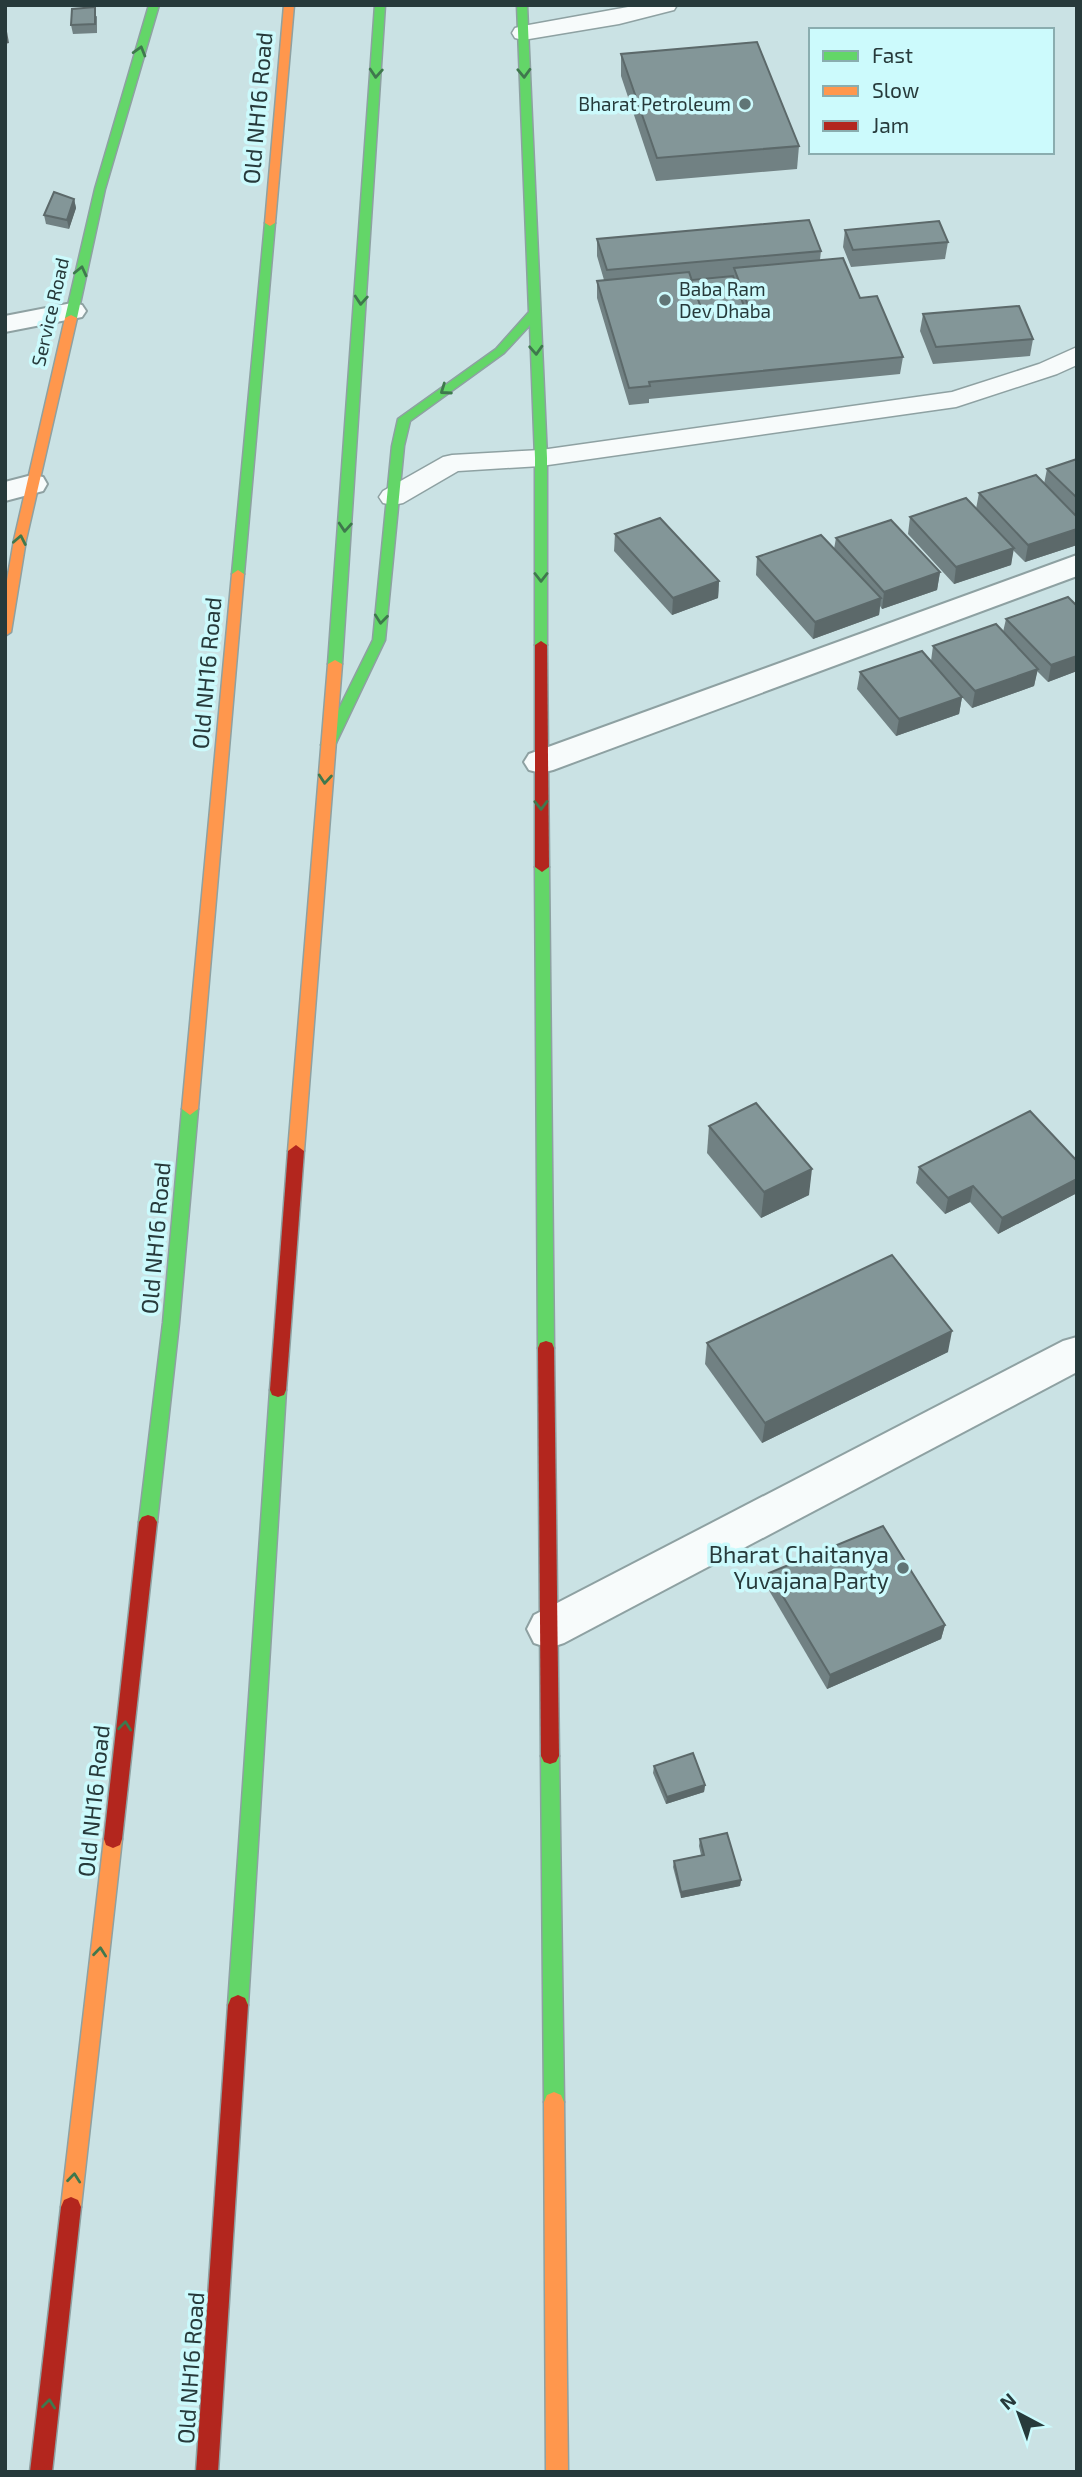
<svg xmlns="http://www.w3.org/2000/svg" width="1082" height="2477" font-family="'Exo 2',sans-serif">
  <rect width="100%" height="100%" fill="#cae2e4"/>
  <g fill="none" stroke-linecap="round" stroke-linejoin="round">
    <defs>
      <g id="lane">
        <polygon points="639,5 677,5 674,10 619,24 523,40 515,38 512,33 515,28 523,26"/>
        <polygon points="1077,347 1077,365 1057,374 956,407 541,466 458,471 403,503 393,505 383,503 379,497 383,491 443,457 452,455 541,450 952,392 1039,364"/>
      </g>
      <g id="street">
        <polygon points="72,303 82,305 86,311 82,317 5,332 5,316"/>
        <polygon points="32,475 43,477 47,484 43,491 5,501 5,482"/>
        <polygon points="1077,555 1077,576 553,770 541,773 529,770 524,762 529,754"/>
        <polygon points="1077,1337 1077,1372 564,1643 549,1648 534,1643 527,1629 534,1615 1063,1341"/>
      </g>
      <g id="fast">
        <polygon points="149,5 159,5 105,189 77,318 67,320 65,318 95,189"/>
        <polygon points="375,5 385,5 342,664 335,668 328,664"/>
        <polygon points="517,5 527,5 547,458 547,645 541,649 535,645 535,458 530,325 504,353 410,421 404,446 385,640 335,745 328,750 321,745 373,640 392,446 398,419 496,349 529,312"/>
        <polygon points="270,220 275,223 244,574 238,578 232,574 265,223"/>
        <polygon points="542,862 549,867 554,1348 552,1353 540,1353 538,1348 535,867"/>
        <polygon points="190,1103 198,1109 179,1323 157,1522 154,1527 148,1529 142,1527 139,1522 163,1323 182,1109"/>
        <polygon points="278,1383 284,1385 286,1390 248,2005 245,2012 238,2015 231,2012 228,2005 270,1390 272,1385"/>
        <polygon points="550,1748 556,1750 559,1756 564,2102 561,2109 554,2112 547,2109 544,2102 541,1756 544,1750"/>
      </g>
      <g id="slow">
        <polygon points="284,5 294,5 275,223 270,226 265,223"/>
        <polygon points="71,315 77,318 26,540 11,632 5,636 5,592 14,540 65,318"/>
        <polygon points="238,570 244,574 198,1109 190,1115 182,1109 232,574"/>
        <polygon points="335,660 342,664 304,1151 296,1157 288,1151 328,664"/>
        <polygon points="113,1830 120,1833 122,1839 81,2207 78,2214 71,2217 64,2214 61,2207 104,1839 106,1833"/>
        <polygon points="554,2092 561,2095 564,2102 568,2472 546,2472 544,2102 547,2095"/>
      </g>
      <g id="jam">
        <polygon points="541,641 547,645 549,867 542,872 535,867 535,645"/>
        <polygon points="296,1145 304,1151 286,1390 284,1395 278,1397 272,1395 270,1390 288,1151"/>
        <polygon points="546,1341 552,1343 554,1348 559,1756 556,1762 550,1764 544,1762 541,1756 538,1348 540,1343"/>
        <polygon points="148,1515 154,1517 157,1522 122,1839 120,1845 113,1848 106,1845 104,1839 139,1522 142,1517"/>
        <polygon points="238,1995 245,1998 248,2005 218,2472 196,2472 228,2005 231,1998"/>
        <polygon points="71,2197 78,2200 81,2207 52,2472 30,2472 61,2207 64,2200"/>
      </g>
    </defs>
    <use href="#lane" stroke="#8ea1a2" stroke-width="3"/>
    <use href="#street" stroke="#8ea1a2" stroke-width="4"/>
    <use href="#fast" stroke="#8ea1a2" stroke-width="3"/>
    <use href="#slow" stroke="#8ea1a2" stroke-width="3"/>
    <use href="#jam" stroke="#8ea1a2" stroke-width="3"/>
    <use href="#lane" fill="#f7fbfb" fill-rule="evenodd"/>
    <use href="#street" fill="#f7fbfb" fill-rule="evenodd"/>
    <use href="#fast" fill="#63d668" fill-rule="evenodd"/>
    <use href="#slow" fill="#ff974d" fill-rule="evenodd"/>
    <use href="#jam" fill="#b3261e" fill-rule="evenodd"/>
  </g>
  <g fill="#718183">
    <polygon points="97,16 97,33 73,34 71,25"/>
    <polygon points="621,54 799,146 797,169 656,181 621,76"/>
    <polygon points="74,199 76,208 69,229 46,224 44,215"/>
    <polygon points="845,230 948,242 945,259 851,267 843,247"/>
    <polygon points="597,239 821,251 820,260 860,298 903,357 900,374 649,399 649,403 629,405 597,298 597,281 604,280 597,256"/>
    <polygon points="923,314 1033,339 1030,356 933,364 920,331"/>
    <polygon points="1077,459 1077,545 1025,562 1013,550 1011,565 954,584 908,534 910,517 976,509 979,493 1044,484 1047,469"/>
    <polygon points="615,534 719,581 718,598 672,615 614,551"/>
    <polygon points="836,538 940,572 937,590 882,609 880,606 879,615 813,639 756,575 757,557 834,549"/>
    <polygon points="1077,605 1077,671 1048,682 1037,671 1034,686 972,708 962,697 959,714 896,736 857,689 860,672 931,661 933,646 1003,632 1006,619"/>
    <polygon points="709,1126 809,1195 761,1218 707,1153"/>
    <polygon points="1077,1161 1077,1193 998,1234 970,1202 945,1214 916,1183 919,1167"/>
    <polygon points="707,1343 948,1352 762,1443 705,1364"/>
    <polygon points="769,1573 945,1625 941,1639 827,1689 767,1587"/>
    <polygon points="654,1766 705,1785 704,1792 666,1804 653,1773"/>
    <polygon points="700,1839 741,1880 740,1886 681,1898 673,1867 674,1861 701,1855 699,1846"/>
  </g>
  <g fill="#5c696a">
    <polygon points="6,26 9,43 5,44 5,26"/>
    <polygon points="74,199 76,208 69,229 67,220"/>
    <polygon points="1077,529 1077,545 1025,562 1028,545"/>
    <polygon points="1014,548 1011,565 954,584 956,567"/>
    <polygon points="940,572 937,590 882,609 884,592"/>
    <polygon points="719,581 718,598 672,615 673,598"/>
    <polygon points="881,598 879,615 813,639 815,622"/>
    <polygon points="1077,656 1077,671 1048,682 1051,665"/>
    <polygon points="1038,669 1034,686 972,708 975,691"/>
    <polygon points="962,697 959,714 896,736 899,719"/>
    <polygon points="812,1169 809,1195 761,1218 764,1192"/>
    <polygon points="1077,1179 1077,1193 998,1234 1002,1218"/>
    <polygon points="973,1186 970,1202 945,1214 948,1198"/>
    <polygon points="952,1331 948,1352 762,1443 765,1423"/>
    <polygon points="945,1625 941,1639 827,1689 830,1675"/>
    <polygon points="705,1785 704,1792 666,1804 667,1797"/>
    <polygon points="741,1880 740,1886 681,1898 681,1892"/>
  </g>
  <g fill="#839698" stroke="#5c696a" stroke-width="2">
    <polygon points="95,7 95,24 71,25 72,9"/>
    <polygon points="757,42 799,146 657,158 621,54"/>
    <polygon points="54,192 74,199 67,220 44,215"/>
    <polygon points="809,220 821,251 607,270 597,239"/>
    <polygon points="939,221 948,242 853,250 845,230"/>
    <polygon points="843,258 860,298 877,296 903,357 649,382 650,386 629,388 597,281 689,272 703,313 749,308 734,268"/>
    <polygon points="733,276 745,309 703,313 691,280"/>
    <polygon points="1019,306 1033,339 936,347 923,314"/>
    <polygon points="1077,459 1077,498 1047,469"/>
    <polygon points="1036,475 1077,517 1077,529 1028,545 979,493"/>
    <polygon points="966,498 1014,548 956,567 910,517"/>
    <polygon points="660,518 719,581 673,598 615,534"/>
    <polygon points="891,520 940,572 884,592 836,538"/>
    <polygon points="821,535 881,598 815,622 757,557"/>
    <polygon points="1068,597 1077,606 1077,656 1051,665 1006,619"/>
    <polygon points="996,624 1038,669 975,691 933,646"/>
    <polygon points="922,651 962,697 899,719 860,672"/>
    <polygon points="756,1103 812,1169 764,1192 709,1126"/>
    <polygon points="1030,1111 1077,1161 1077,1179 1002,1218 973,1186 948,1198 919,1167"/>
    <polygon points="892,1255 952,1331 765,1423 707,1343"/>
    <polygon points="883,1526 945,1625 830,1675 769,1573"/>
    <polygon points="693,1753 705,1785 667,1797 654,1766"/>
    <polygon points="727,1833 741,1880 681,1892 674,1861 704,1855 700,1839"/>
  </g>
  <defs><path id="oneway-chevron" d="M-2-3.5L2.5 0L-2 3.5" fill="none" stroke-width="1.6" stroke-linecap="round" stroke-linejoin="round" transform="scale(1.75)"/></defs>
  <g stroke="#3f784d">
    <use href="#oneway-chevron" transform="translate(140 51) rotate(-74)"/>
    <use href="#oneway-chevron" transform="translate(376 73) rotate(94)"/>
    <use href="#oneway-chevron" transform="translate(524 73) rotate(88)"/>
    <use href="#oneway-chevron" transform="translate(81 271) rotate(-77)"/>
    <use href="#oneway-chevron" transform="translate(361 300) rotate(94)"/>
    <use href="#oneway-chevron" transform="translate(536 350) rotate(87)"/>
    <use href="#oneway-chevron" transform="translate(445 390) rotate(145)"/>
    <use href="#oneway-chevron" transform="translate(345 527) rotate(94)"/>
    <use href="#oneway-chevron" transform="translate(20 540) rotate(-79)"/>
    <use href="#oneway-chevron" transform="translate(541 577) rotate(90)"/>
    <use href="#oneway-chevron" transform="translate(381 619) rotate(96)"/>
    <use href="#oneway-chevron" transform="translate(325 779) rotate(95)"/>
    <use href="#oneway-chevron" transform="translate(541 805) rotate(89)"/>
    <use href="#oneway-chevron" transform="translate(125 1726) rotate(-84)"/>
    <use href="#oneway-chevron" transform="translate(100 1952) rotate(-84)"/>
    <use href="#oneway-chevron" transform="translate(74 2178) rotate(-84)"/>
    <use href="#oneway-chevron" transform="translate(49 2404) rotate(-84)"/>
  </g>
  <g fill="#607576" stroke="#ccfafc" stroke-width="2.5">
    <circle cx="745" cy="104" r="7"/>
    <circle cx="665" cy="300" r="7"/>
    <circle cx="903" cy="1568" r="7"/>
  </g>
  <g text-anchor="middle" stroke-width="7" stroke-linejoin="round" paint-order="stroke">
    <g font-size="19" fill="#273a3b" stroke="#ccfafc" text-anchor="end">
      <text x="731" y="111">Bharat Petroleum</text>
      <text x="679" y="296" text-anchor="start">Baba Ram<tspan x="679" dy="22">Dev Dhaba</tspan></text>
    </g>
    <g font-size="19" fill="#273a3b" stroke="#ccfafc">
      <text transform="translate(50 312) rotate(-77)" y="7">Service Road</text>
    </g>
    <g font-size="23" fill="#273a3b" stroke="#ccfafc">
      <text transform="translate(258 108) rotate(-85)" y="8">Old NH16 Road</text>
      <text transform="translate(207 673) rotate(-85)" y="8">Old NH16 Road</text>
      <text transform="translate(156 1238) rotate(-85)" y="8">Old NH16 Road</text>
      <text transform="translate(94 1801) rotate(-84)" y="8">Old NH16 Road</text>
      <text transform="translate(191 2368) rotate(-86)" y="8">Old NH16 Road</text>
    </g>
    <g font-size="23" fill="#273a3b" stroke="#ccfafc" text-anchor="end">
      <text x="889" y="1563">Bharat Chaitanya<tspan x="889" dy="26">Yuvajana Party</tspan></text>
    </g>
  </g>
  <rect width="1082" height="2477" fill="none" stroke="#273a3b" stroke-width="14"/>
  <rect x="809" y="28" width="245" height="126" fill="#ccfafc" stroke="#8aadaf" stroke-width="2"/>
  <rect x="823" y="51" width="35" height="10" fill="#63d668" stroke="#8aadaf" stroke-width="2"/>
  <text x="872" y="63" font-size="21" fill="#273a3b">Fast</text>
  <rect x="823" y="86" width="35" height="10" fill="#ff974d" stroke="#8aadaf" stroke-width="2"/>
  <text x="872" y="98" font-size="21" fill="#273a3b">Slow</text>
  <rect x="823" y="121" width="35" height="10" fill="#b3261e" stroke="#8aadaf" stroke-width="2"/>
  <text x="872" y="133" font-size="21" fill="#273a3b">Jam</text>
  <g transform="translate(1019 2414) rotate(319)" stroke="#ccfafc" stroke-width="5" paint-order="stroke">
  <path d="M0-5L12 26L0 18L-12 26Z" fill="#273a3b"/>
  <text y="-10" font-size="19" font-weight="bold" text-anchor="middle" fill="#273a3b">N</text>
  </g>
</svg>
